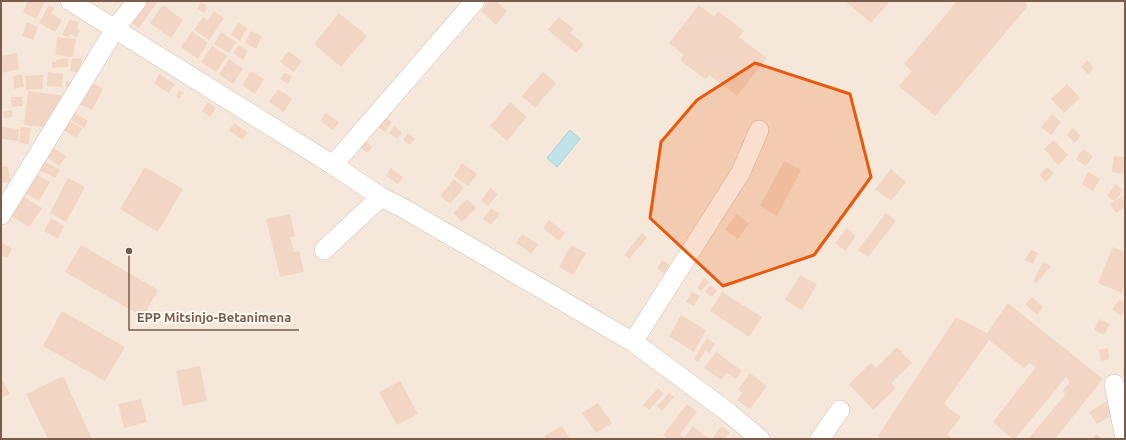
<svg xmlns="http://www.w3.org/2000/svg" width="1126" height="440" font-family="Ubuntu,sans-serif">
  <rect width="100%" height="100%" fill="#fdf6ec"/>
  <rect fill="#f5e8da" x="1" y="1" width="1124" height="438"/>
  <polygon fill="#bfe3e8" stroke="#a5d3da" points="570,130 580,139 557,167 547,158"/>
  <g fill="#f3d5c3">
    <polygon points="28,1 45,1 36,19 23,12"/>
    <polygon points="142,1 158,1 139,28 128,20"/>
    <polygon points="489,1 496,1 507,11 496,25 481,11"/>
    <polygon points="845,1 890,1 871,23"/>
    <polygon points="957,1 1026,1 1025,3 1028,6 935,116 899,86 912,71 904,64"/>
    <polygon points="201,2 208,7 204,13 197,9"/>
    <polygon points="49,5 55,8 51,13 62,20 55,32 39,23"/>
    <polygon points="163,5 183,20 171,38 150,23"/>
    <polygon points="699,5 714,17 718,11 744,31 739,37 767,58 737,96 709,75 706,80 680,60 684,55 669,43"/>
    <polygon points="214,11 224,18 209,40 194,30 203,17 208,20"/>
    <polygon points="339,13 367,36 341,67 314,44"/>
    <polygon points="559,17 574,29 570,33 584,44 576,53 548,30"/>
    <polygon points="70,19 79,23 77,29 80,31 77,37 70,34 68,37 62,35"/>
    <polygon points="27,22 38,27 33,40 22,36"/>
    <polygon points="238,22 247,28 240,41 231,35"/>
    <polygon points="192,31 208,43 198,59 181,47"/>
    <polygon points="251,31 262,36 256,49 245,43"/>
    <polygon points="221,32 236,42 229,53 214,44"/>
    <polygon points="57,37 76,39 73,57 55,55"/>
    <polygon points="239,45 248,51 243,60 233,53"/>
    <polygon points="212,46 227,56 216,72 201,62"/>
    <polygon points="288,51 302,61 294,72 280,62"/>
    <polygon points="17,53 19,69 1,73 1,56"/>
    <polygon points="68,58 68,67 52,68 52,62 56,62 56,60"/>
    <polygon points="72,58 82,59 79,73 70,71"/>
    <polygon points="229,59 243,69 233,84 219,74"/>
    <polygon points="1087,60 1094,68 1088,74 1081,67"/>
    <polygon points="251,71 264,79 255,94 242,85"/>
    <polygon points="48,72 63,74 62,87 47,86"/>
    <polygon points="285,72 292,77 288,84 280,79"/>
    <polygon points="543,72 556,83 535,108 522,96"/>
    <polygon points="22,74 24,87 14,89 13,76"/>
    <polygon points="159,74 175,84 169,93 154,84"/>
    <polygon points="43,75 43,89 26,90 25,76"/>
    <polygon points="66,81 73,82 72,89 66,88"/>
    <polygon points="89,81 103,89 92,110 78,103"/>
    <polygon points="1067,84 1080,98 1064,113 1051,99"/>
    <polygon points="278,89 292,98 284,112 269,102"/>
    <polygon points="179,90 183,93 179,99 176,96"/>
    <polygon points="28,91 65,96 43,127 24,125"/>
    <polygon points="11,97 22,97 23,106 12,107"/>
    <polygon points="208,102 216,108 210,117 202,111"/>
    <polygon points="510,102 527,117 507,141 490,126"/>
    <polygon points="12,110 13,117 4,118 3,112"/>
    <polygon points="75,113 88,121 84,128 71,120"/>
    <polygon points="326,113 339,122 333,130 320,121"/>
    <polygon points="381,114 392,122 385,132 374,124"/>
    <polygon points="1052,114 1061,122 1051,135 1041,127"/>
    <polygon points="66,119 82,128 77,138 61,129"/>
    <polygon points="234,123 248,133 242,140 229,130"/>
    <polygon points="394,126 402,132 397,139 389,133"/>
    <polygon points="2,127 19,129 18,141 1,139"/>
    <polygon points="21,127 31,128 29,144 19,143"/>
    <polygon points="1073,128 1081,136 1074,143 1067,135"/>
    <polygon points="408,133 415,139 410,145 403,140"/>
    <polygon points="365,140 372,147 367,153 359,146"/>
    <polygon points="1054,140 1068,155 1058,165 1044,149"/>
    <polygon points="51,147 66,156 60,166 46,157"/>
    <polygon points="1083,149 1093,156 1086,166 1076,159"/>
    <polygon points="1114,156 1125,157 1124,174 1112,172"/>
    <polygon points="43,161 60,170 56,178 39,170"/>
    <polygon points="784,161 801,170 777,216 760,206"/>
    <polygon points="462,163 477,174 468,186 454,176"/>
    <polygon points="8,166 10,182 1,183 1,167"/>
    <polygon points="145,167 183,189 158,232 120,209"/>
    <polygon points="1047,167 1054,173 1046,182 1039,175"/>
    <polygon points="391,168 403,177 398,184 386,176"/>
    <polygon points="891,169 906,182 891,201 875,189"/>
    <polygon points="1088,172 1100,179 1093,191 1082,184"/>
    <polygon points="36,174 50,182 39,201 25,193"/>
    <polygon points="68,178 85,187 66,222 50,213"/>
    <polygon points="454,179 464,188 450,204 440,196"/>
    <polygon points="1116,184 1123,190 1115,202 1107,196"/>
    <polygon points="490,188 498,194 488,206 481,201"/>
    <polygon points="1125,195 1125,207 1116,213 1110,204"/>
    <polygon points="23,196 42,208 29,227 11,216"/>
    <polygon points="467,199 476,208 462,222 453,213"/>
    <polygon points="491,208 500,214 491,225 483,219"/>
    <polygon points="886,213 896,221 868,257 858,250"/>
    <polygon points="290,214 295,236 290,237 294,252 299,251 304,272 280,277 266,219"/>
    <polygon points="736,214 749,223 738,239 725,230"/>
    <polygon points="51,218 64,226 58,239 44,231"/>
    <polygon points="549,220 565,233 559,241 543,228"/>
    <polygon points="847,228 856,236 845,251 835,243"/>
    <polygon points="642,233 647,238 629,259 624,255"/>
    <polygon points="522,234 538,244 532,254 516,243"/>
    <polygon points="1,242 12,249 7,258 1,255"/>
    <polygon points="81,245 158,290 143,317 65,272"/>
    <polygon points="571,245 586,253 573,275 559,267"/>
    <polygon points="1113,247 1125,252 1125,285 1122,293 1098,283"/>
    <polygon points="1031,250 1038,253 1033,264 1025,260"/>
    <polygon points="662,260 669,265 664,273 657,269"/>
    <polygon points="1043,262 1051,266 1035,284 1034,279"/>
    <polygon points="800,275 817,284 802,310 785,300"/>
    <polygon points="704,278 709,282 701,291 697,288"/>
    <polygon points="710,285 717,290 712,297 705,292"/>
    <polygon points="692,292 700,296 694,306 686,302"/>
    <polygon points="722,292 762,317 749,337 710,311"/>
    <polygon points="1032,297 1043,307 1037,315 1025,304"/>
    <polygon points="1120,299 1125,303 1125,311 1121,316 1112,309"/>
    <polygon points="1008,303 1103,379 1055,439 1028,439 1065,395 1063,390 1070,382 1066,377 1015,439 1012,439 993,422 1036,367 1029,363 1024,368 989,340 944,404 961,417 947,435 953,439 881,439 878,436 956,317 987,333"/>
    <polygon points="62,311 125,347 105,381 43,346"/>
    <polygon points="681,315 706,330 694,352 669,336"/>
    <polygon points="1099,319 1110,324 1104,335 1094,330"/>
    <polygon points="707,338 715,344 709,353 705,351 698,362 694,359"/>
    <polygon points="897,347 912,363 891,383 896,388 873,410 849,384 871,363 876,368"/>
    <polygon points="1108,348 1109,359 1101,361 1099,350"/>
    <polygon points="716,352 742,371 736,379 726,373 721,380 704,368"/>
    <polygon points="1124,363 1125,363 1125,376 1123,376"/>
    <polygon points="200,366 207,401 183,406 176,371"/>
    <polygon points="750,373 767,386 750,409 737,400 742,393 738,390"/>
    <polygon points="63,376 92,439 48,439 26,394"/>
    <polygon points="1,377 10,394 1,398"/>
    <polygon points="400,381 418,414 397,425 379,392"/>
    <polygon points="658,388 664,393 649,410 643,405"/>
    <polygon points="669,393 674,397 662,411 657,406"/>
    <polygon points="141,399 147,422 124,428 118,404"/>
    <polygon points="1107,401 1114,414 1097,424 1089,412"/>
    <polygon points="598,403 612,423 596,433 582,413"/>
    <polygon points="687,404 697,412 680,434 684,438 693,426 709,439 668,439 663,435"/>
    <polygon points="562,426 570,439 546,439 544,436"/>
    <polygon points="721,426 730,432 725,439 712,439"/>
    <polygon points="1096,434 1103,439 1092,439"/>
  </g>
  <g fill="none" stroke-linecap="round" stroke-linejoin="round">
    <defs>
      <g id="minor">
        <polyline points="70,1 333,165 381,197 403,208 633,342 728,412 760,439"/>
        <polyline points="333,165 475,1"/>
        <polyline points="1,215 115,29 137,1"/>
        <polyline points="324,250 381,197"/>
        <polyline points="633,342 741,172 759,130"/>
        <polyline points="1114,384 1125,439"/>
        <polyline points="820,439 840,410"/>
      </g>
    </defs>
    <use href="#minor" stroke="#d1beb0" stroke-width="20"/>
    <use href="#minor" stroke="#fff" stroke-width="19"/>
  </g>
  <path fill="#e8590c" fill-opacity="0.2" stroke="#e8590c" stroke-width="3" stroke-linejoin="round" d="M 755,63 L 850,94 L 871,177 L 814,255 L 723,286 L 650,218 L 661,142 L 697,100 Z"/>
  <path fill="none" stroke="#7a5c4d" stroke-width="1.5" d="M129 251L129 330H299"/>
  <circle fill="#7a5c4d" stroke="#fffaf3" stroke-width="1.5" cx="129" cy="251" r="4"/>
  <g font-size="13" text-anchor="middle" font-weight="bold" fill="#7a5c4d" stroke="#fffaf3" stroke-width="4" stroke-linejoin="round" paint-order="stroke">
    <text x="214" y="322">EPP Mitsinjo-Betanimena</text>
  </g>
  <rect width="1126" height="440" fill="none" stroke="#7a5c4d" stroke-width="4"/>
</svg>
